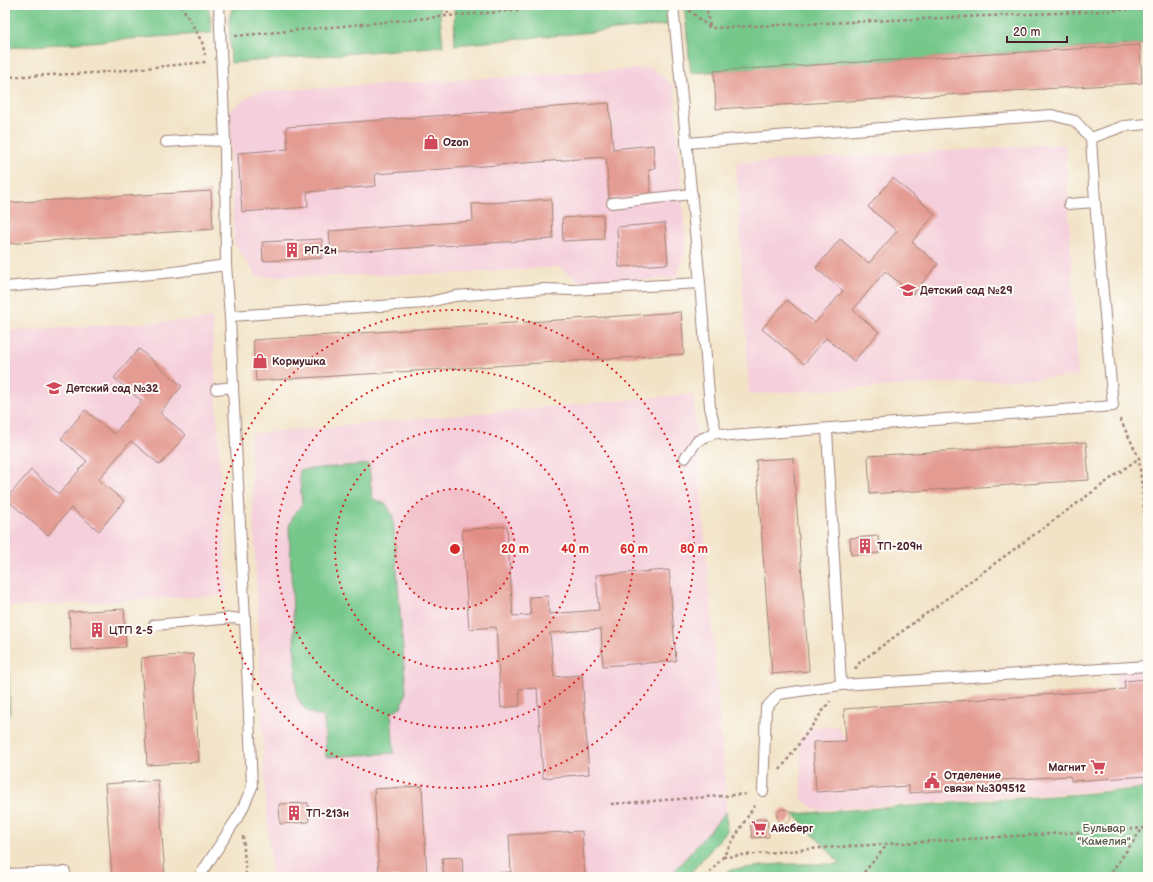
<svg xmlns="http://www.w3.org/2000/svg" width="1153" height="882" font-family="'Balsamiq Sans',sans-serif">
  <rect width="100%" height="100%" fill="#fdfcf7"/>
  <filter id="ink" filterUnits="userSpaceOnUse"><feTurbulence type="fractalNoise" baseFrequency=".025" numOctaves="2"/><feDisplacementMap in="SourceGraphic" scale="8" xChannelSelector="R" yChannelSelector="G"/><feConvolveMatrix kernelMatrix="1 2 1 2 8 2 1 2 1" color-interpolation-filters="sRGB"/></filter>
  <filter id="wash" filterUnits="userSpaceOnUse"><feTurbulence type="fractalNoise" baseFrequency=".012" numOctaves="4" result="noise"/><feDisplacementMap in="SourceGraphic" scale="16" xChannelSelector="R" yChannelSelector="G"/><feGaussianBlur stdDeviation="0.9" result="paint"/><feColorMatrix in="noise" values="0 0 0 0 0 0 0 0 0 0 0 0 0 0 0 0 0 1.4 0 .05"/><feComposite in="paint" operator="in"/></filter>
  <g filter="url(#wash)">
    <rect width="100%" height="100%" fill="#f2e3c6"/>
    <g fill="#f5cfdb">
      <polygon points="652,68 674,86 686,248 676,278 582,283 559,267 444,274 257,277 234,243 229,110 256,92"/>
      <polygon points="1065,144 1078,376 749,394 736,163"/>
      <polygon points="212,319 227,595 5,607 5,331"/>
      <polygon points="693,394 726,796 726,812 669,877 272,877 265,790 250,434"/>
      <polygon points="1148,670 1148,787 817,810 802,800 800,739 810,728 838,726 846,741 1125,690 1115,683 1115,678 1122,671"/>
    </g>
    <g fill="#75c78a" stroke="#60735a">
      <polygon points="18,5 205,5 209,9 212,33 5,48 5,6"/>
      <polygon points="233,5 439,5 443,46 231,63 229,20"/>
      <polygon points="454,5 666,5 667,25 455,45"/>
      <polygon points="684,5 1148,5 1148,44 691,73"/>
      <path d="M 369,464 L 372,498 L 387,505 L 393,516 L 406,692 L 402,706 L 391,713 L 394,753 L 326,757 L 324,717 C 307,713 306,713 297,697 L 289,527 L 294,514 L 302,504 L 299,470 Z"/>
      <polygon points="5,672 9,674 10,712 5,719"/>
      <polygon points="1148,788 1148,877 1013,877 1011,873 959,877 723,877 729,870 779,864 841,864 794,814 1083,794"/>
      <polygon points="726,812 727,831 687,877 669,877"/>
    </g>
    <g id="blocks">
      <g fill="#e49b92">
        <polygon points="1140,45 1142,83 716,109 714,71"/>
        <polygon points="609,103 613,149 653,145 655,168 649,169 651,194 609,198 606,157 375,174 376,186 307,192 308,207 242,212 238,153 288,149 286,127"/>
        <polygon points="893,178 935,214 912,242 938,264 913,294 885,271 853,310 879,332 854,361 826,338 804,364 762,329 787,300 815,323 843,291 816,268 840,239 869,263 897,231 868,207"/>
        <polygon points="211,191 213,229 5,244 5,203"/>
        <polygon points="551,199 553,239 331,253 329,231 473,221 472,204"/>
        <polygon points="603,215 604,239 563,241 562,218"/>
        <polygon points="665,223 668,264 619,267 617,227"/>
        <polygon points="322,239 322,258 263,261 262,242"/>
        <polygon points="681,312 684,354 256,381 253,340"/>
        <polygon points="139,349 182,386 160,413 186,435 160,465 131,441 98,480 124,501 99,531 71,508 48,535 6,499 31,470 59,494 87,461 61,439 85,410 114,434 142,401 114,378"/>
        <polygon points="1086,442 1089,480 870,494 868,456"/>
        <polygon points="793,458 809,671 772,674 756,460"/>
        <polygon points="507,526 513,616 531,615 529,597 548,596 549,614 599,610 596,575 669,570 676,661 603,666 601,629 550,633 554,677 582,675 589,774 543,778 537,688 519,689 520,706 501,708 496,627 469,629 462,530"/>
        <polygon points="878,536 880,553 851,555 850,538"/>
        <polygon points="124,609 126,647 71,650 69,612"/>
        <polygon points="193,654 199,762 147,765 141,658"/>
        <polygon points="1148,679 1148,776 1071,781 1070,776 1000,780 1000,787 909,793 909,786 816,792 813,742 846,741 844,709 1125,689 1124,681"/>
        <polygon points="158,780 165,877 112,877 105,784"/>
        <polygon points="422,786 427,877 379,877 374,789"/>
        <polygon points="308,803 309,822 280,824 279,804"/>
        <circle cx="784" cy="816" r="7"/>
        <polygon points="767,818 769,837 752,838 750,820"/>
        <polygon points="582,831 585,877 444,877 442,858 462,857 463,875 511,872 509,835"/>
      </g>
    </g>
  </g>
  <g filter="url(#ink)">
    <use href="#blocks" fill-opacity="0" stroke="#9e8178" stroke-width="1"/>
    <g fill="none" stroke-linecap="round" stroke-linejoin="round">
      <defs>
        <g id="service">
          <polyline points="673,5 700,283 710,407 716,432 730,436 1113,406 1095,202 1091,138"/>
          <polyline points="166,142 197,140 225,141"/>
          <polyline points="686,143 1052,115 1075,121 1091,138 1124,126 1148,124"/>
          <polyline points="612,203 692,194"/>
          <polyline points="1069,204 1095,202"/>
          <polyline points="5,287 174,272 226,265"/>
          <polyline points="230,316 425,303 455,296 543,289 573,290 700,283"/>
          <polyline points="216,389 233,387"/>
          <polyline points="827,430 841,685"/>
          <polyline points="685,458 697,441 716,432"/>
          <polyline points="154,625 233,618 245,620"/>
          <polyline points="763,791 766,708 779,694 841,685 1148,666"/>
          <polyline points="5,874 65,872 66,877"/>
          <polyline points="199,877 241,812 252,787 245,620 233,387 230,316 226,265 225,141 219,5"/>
        </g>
      </defs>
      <use href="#service" stroke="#9e8178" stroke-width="12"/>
      <g stroke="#9e8178" stroke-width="2.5" stroke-dasharray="3 3" stroke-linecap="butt">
        <polyline points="181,5 202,42 205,55"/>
        <polyline points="447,5 448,16"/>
        <polyline points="706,5 710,27"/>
        <polyline points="689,10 710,28 1148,9"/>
        <polyline points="235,36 448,16 582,5"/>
        <polyline points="5,77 94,73 206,62 207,60"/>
        <polyline points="1120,419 1139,458 1148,551"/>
        <polyline points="855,669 860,662 1139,458"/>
        <polyline points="780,770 830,701"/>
        <polyline points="611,804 748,794"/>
        <polyline points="243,836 246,877"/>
        <polyline points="723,857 821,848 1148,828"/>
        <polyline points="706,877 723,857 756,803"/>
        <polyline points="860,877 887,845"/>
        <polyline points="1108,877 1142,829"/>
      </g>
      <use href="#service" stroke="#fff" stroke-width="10"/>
    </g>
  </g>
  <circle cx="455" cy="549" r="60" fill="#d62828" fill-opacity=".12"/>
  <g fill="none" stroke="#d62828" stroke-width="2" stroke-dasharray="2 4">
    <circle cx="455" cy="549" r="60"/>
    <circle cx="455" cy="549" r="120"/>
    <circle cx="455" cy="549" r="179"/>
    <circle cx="455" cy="549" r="239"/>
  </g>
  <defs>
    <symbol id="shop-bare" viewBox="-9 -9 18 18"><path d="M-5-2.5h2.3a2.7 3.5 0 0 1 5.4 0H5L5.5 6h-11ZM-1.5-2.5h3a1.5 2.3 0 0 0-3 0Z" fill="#d1495b" stroke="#fdfcf7" stroke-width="2.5" paint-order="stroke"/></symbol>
    <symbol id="building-bare" viewBox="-9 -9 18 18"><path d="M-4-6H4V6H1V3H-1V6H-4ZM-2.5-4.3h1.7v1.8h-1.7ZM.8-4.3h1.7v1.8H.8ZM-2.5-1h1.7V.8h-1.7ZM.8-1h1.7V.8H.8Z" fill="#d1495b" stroke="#fdfcf7" stroke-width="2.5" paint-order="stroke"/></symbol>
    <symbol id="school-bare" viewBox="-9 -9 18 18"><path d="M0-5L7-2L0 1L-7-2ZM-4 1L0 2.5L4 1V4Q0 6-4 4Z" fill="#d1495b" stroke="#fdfcf7" stroke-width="2.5" paint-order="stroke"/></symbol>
    <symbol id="supermarket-bare" viewBox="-9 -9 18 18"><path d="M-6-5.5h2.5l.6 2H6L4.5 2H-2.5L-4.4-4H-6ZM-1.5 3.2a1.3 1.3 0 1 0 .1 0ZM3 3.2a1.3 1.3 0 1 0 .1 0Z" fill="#d1495b" stroke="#fdfcf7" stroke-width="2.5" paint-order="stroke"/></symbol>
    <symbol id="civic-bare" viewBox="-9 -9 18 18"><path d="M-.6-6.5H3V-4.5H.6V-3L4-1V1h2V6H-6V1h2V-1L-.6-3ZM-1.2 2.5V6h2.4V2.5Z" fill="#d1495b" stroke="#fdfcf7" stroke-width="2.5" paint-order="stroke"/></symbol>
  </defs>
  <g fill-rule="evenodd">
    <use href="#shop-bare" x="420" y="131" width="22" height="22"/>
    <use href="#building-bare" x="281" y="239" width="22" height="22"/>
    <use href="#school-bare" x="897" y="279" width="22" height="22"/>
    <use href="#shop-bare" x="249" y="350" width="22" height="22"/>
    <use href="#school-bare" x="43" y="377" width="22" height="22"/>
    <use href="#building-bare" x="854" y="535" width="22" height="22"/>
    <use href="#building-bare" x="86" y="619" width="22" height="22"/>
    <use href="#supermarket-bare" x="1087" y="756" width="22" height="22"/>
    <use href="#civic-bare" x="921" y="770" width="22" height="22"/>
    <use href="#building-bare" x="283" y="802" width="22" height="22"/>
    <use href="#supermarket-bare" x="748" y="817" width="22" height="22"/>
  </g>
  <g text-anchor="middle" stroke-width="4" stroke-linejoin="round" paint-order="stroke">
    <g font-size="11" font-weight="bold" fill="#4a1f2b" stroke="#fdfcf7" text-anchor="start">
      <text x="443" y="146">Ozon</text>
      <text x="304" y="254">РП-2н</text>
      <text x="920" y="294">Детский сад №29</text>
      <text x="272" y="365">Кормушка</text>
      <text x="66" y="392">Детский сад №32</text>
      <text x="877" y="550">ТП-209н</text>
      <text x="109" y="634">ЦТП 2-5</text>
      <text x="1086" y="771" text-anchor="end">Магнит</text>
      <text x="944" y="779">Отделение<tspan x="944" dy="13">связи №309512</tspan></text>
      <text x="306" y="817">ТП-213н</text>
      <text x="771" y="832">Айсберг</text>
    </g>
    <g font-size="11" fill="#595a4c" stroke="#fdfcf7">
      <text x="1104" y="832">Бульвар<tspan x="1104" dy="13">"Камелия"</tspan></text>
    </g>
  </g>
  <circle cx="455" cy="549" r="6" fill="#d62828" stroke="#fdfcf7" stroke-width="2"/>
  <g font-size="12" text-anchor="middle" font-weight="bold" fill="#d62828" stroke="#fdfcf7" stroke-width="4" stroke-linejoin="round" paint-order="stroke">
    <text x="515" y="553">20 m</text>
    <text x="575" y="553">40 m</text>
    <text x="634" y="553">60 m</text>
    <text x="694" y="553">80 m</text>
  </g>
  <rect width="1153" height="882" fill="none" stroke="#fdfcf7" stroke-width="20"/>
  <path d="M1007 36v6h60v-6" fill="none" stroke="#4a1f2b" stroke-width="2"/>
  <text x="1013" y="36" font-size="12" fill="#4a1f2b" stroke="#fdfcf7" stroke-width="3" paint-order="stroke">20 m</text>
</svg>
